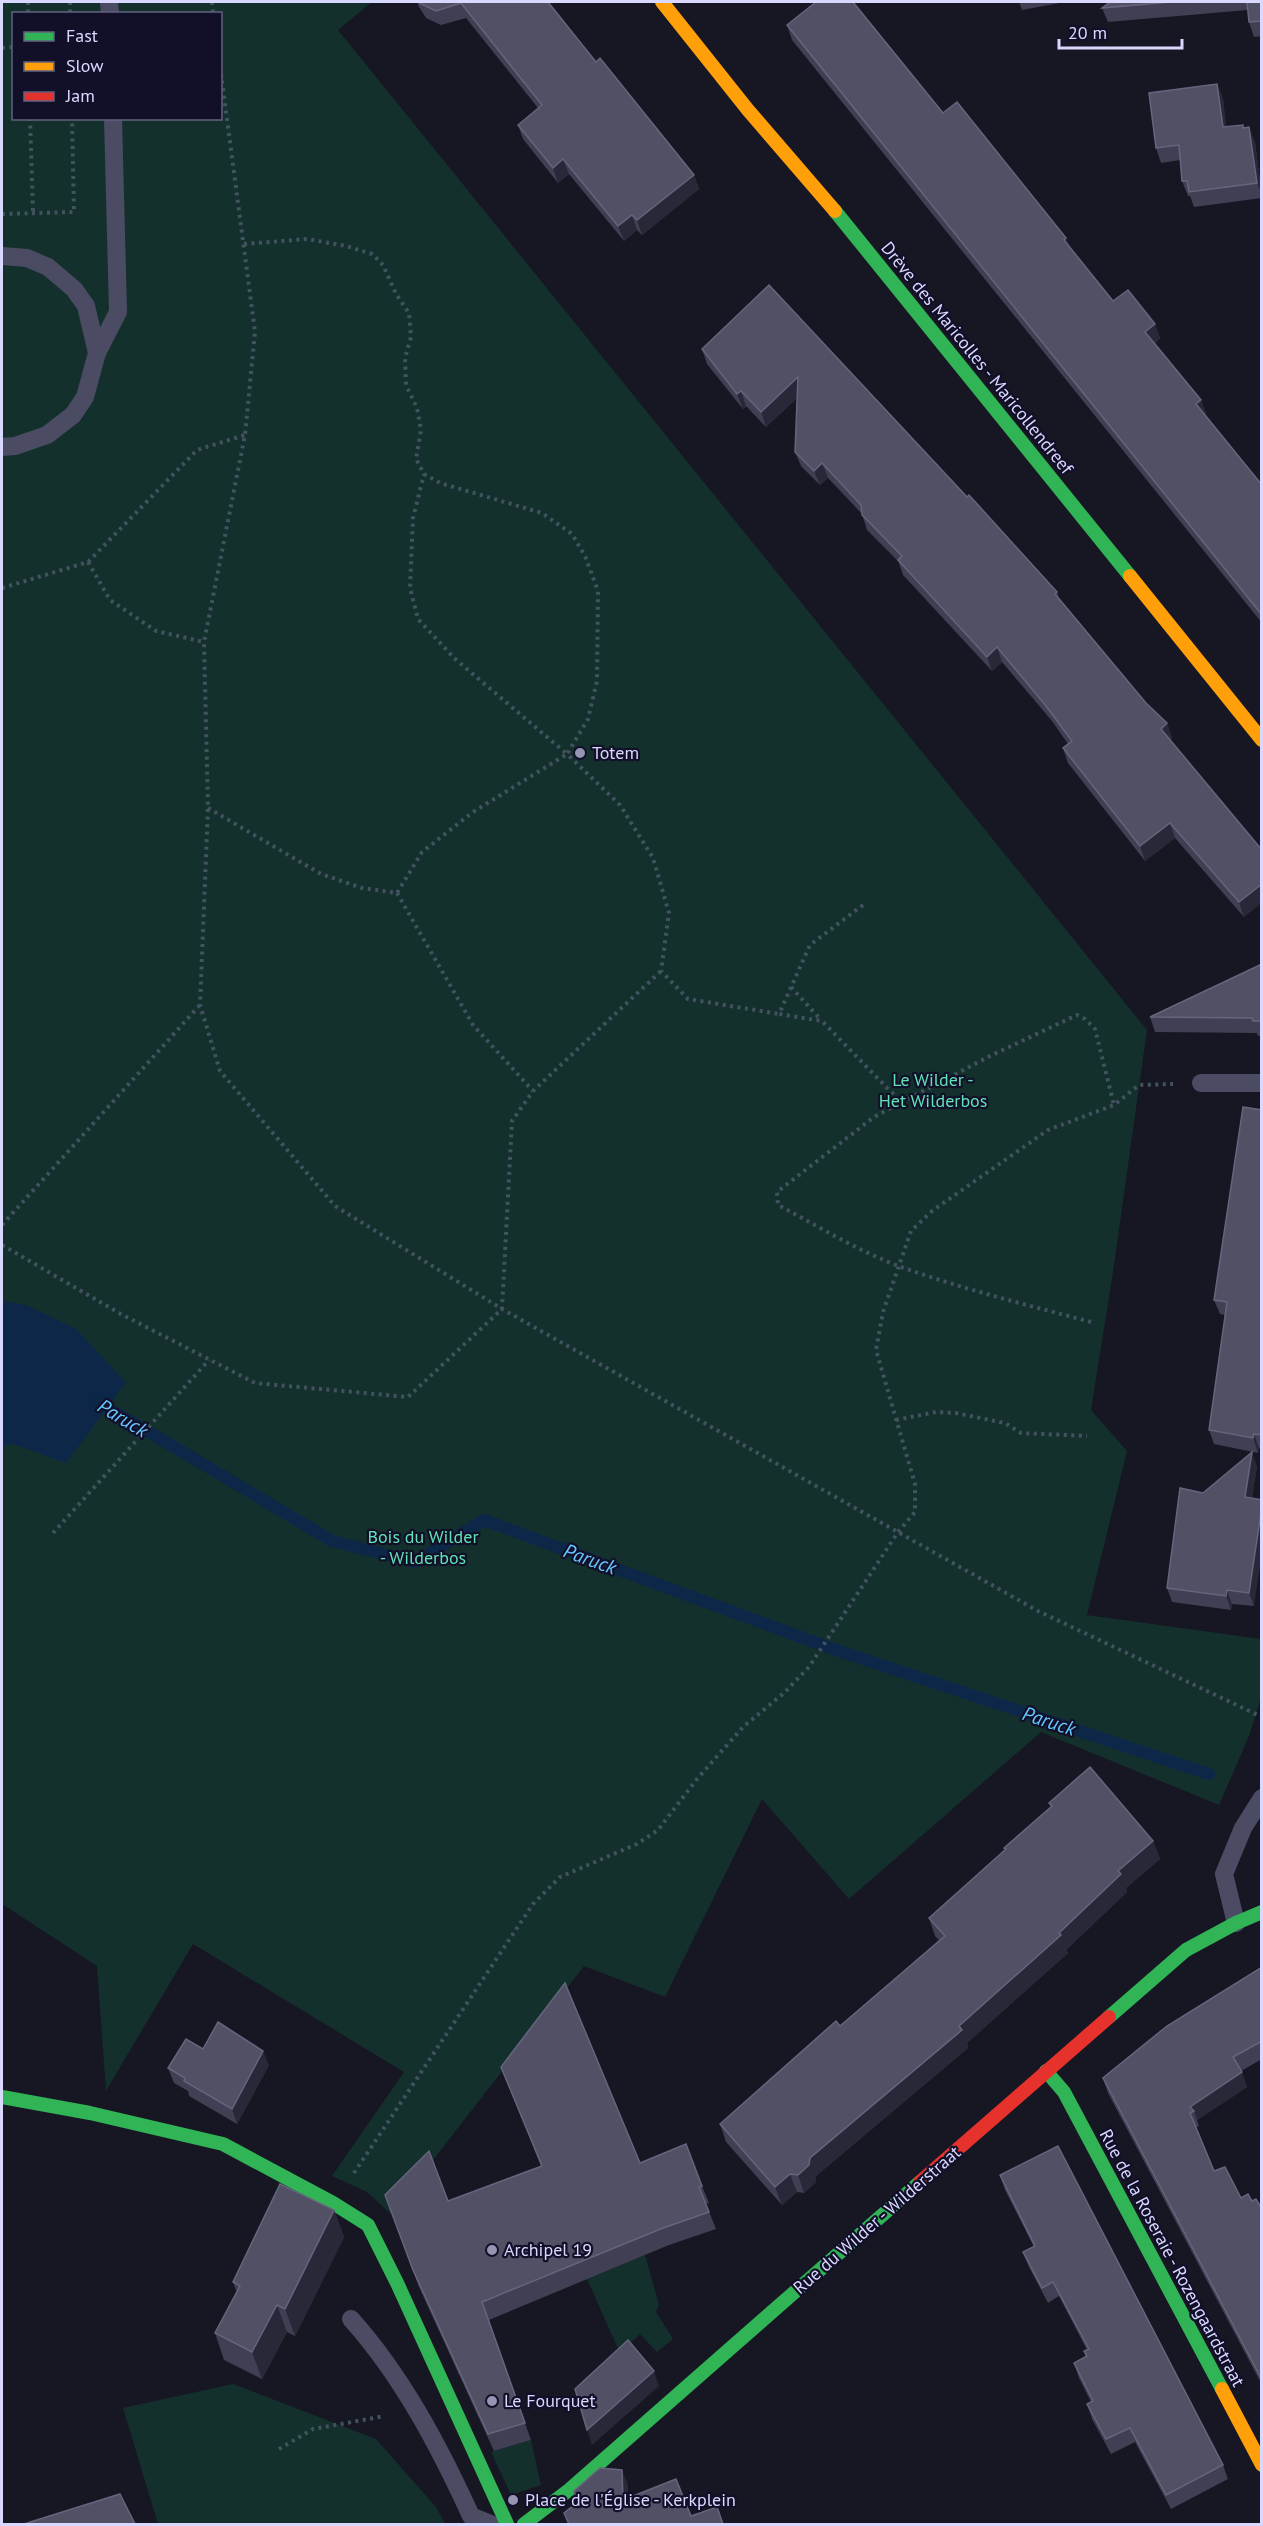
<svg xmlns="http://www.w3.org/2000/svg" width="1263" height="2526" font-family="'PT Sans',sans-serif">
  <rect width="100%" height="100%" fill="#171623"/>
  <g fill="#14302d" fill-rule="evenodd">
    <path d="M 2,2 L 372,2 L 338,30 L 1147,1030 L 1113,1272 L 1091,1410 L 1127,1451 L 1087,1615 L 1261,1639 L 1260,1701 L 1249,1736 L 1219,1805 L 1041,1732 L 849,1899 L 762,1799 L 665,1997 L 584,1966 L 391,2214 L 367,2192 L 332,2176 L 404,2072 L 193,1944 L 106,2091 L 97,1966 L 2,1904 ZM 14,14 L 220,14 L 220,118 L 14,118 Z"/>
    <polygon points="645,2255 659,2305 656,2312 673,2339 657,2352 640,2334 620,2353 587,2279"/>
    <polygon points="233,2384 376,2439 436,2507 445,2524 158,2524 123,2408"/>
    <polygon points="531,2440 541,2485 511,2495 491,2452"/>
  </g>
  <polygon fill="#0d2749" points="2,1301 26,1305 76,1329 126,1383 66,1463 13,1444 2,1446"/>
  <g fill="none" stroke-linecap="round" stroke-linejoin="round">
    <polyline stroke="#0d2749" stroke-width="12" points="95,1400 332,1541 415,1562 484,1520 833,1649 1209,1774"/>
    <g stroke="#43525f" stroke-width="4" stroke-dasharray="3 4.5" stroke-linecap="butt">
      <polyline points="28,2 28,14"/>
      <polyline points="70,2 70,14"/>
      <polyline points="212,2 213,14"/>
      <polyline points="2,48 14,47"/>
      <polyline points="220,66 255,332 245,435 204,642 208,808 200,1005 220,1071 335,1206 502,1309 1038,1611 1262,1717"/>
      <polyline points="30,118 33,212"/>
      <polyline points="2,214 74,212 72,118"/>
      <polyline points="244,244 307,239 346,246 372,254 383,265 396,294 409,313 411,337 405,358 406,385 417,408 421,430 416,459 424,474 440,483 542,513 572,534 585,556 598,591 597,681 588,719 567,754 620,805 653,858 669,913 661,971 688,999 779,1014"/>
      <polyline points="88,562 110,600 156,631 204,642"/>
      <polyline points="2,588 88,562 197,450 245,435"/>
      <polyline points="208,808 321,874 362,888 397,893 422,852 473,812 567,754 454,658 418,619 410,588 413,518 424,474"/>
      <polyline points="397,893 473,1025 533,1091"/>
      <polyline points="863,905 810,945 779,1014 822,1021 893,1094 900,1104"/>
      <polyline points="791,987 821,1020"/>
      <polyline points="2,1225 199,1006"/>
      <polyline points="2,1245 119,1313 255,1383 408,1397 502,1309 512,1121 533,1091 661,971"/>
      <path d="M 1091,1322 C 1027,1305 963,1289 901,1267 C 858,1251 818,1226 778,1205 L 777,1192 L 874,1117 L 990,1056 L 1077,1015 L 1085,1019 L 1095,1029 L 1114,1105"/>
      <polyline points="896,1420 936,1412 956,1413 1005,1423 1021,1433 1087,1436"/>
      <polyline points="53,1533 209,1360"/>
      <polyline points="354,2173 533,1904 560,1877 637,1844 658,1830 697,1779 743,1727 784,1693 809,1667 898,1532 915,1512 915,1484 876,1350 883,1312 911,1231 932,1211 1048,1130 1114,1105 1139,1085 1173,1084"/>
      <polyline points="279,2449 313,2429 385,2416"/>
    </g>
    <g stroke="#4b4c64" stroke-width="18">
      <polyline points="109,2 110,14"/>
      <polyline points="2,256 27,258 48,267 74,289 86,306 97,353 85,397 73,415 47,435 15,446 2,447"/>
      <polyline points="97,353 118,312 113,118"/>
      <polyline points="1201,1083 1262,1083"/>
      <polyline points="1236,1923 1224,1874 1243,1828 1262,1798"/>
      <path d="M 351,2319 C 402,2376 439,2446 471,2516 L 491,2524"/>
    </g>
    <g stroke="#30b455" stroke-width="14">
      <polyline points="835,211 1130,576"/>
      <polyline points="1109,2017 1186,1950 1236,1923 1262,1912"/>
      <polyline points="1046,2071 1064,2092 1222,2389"/>
      <polyline points="2,2097 90,2113 223,2144 333,2203 368,2225 398,2285 507,2524"/>
      <polyline points="524,2524 569,2490 920,2182"/>
    </g>
    <g stroke="#ff9f0a" stroke-width="14">
      <polyline points="662,2 748,110 835,211"/>
      <polyline points="1130,576 1262,740"/>
      <polyline points="1222,2389 1262,2465"/>
    </g>
    <polyline stroke="#e5322d" stroke-width="14" points="920,2182 1109,2017"/>
  </g>
  <g fill="#403f53">
    <polygon points="417,2 548,2 596,62 694,175 699,189 642,235 637,230 624,241 569,174 558,183 523,139 518,125 538,108 466,18 441,25 426,18 419,7"/>
    <polygon points="1019,2 1065,2 1022,10"/>
    <polygon points="1110,2 1262,2 1262,36 1254,37 1249,22 1248,10 1108,22 1102,8"/>
    <polygon points="787,25 943,113 1066,238 1070,248 1113,301 1155,324 1160,338 1155,343 1201,400 1206,414 1205,415 1262,485 1262,623 792,40"/>
    <polygon points="1217,84 1223,99 1226,127 1244,128 1255,142 1262,198 1194,207 1190,196 1188,196 1182,181 1180,160 1161,163 1156,148"/>
    <polygon points="769,285 1057,592 1059,598 1146,703 1167,723 1172,738 1170,740 1262,850 1244,917 1175,838 1145,861 1068,763 1063,748 1068,744 1052,721 1002,662 992,671 903,575 898,561 867,530 862,514 828,478 820,485 801,466 795,452 797,398 766,427 746,406 743,409 707,364 702,349"/>
    <polygon points="1262,964 1262,1036 1258,1036 1257,1033 1155,1032 1150,1017"/>
    <polygon points="1262,1110 1262,1449 1259,1448 1258,1453 1214,1444 1209,1430 1225,1315 1220,1314 1214,1300"/>
    <polygon points="1257,1466 1252,1498 1254,1606 1232,1604 1231,1610 1172,1602 1167,1588 1203,1493"/>
    <polygon points="1049,1803 1153,1841 1160,1859 1126,1888 1127,1892 1066,1950 1068,1953 967,2043 968,2048 816,2176 816,2182 804,2193 797,2192 782,2205 726,2142 720,2124 840,2026 939,1940 935,1936 929,1918 1005,1850 1004,1848 1051,1807"/>
    <polygon points="1262,1967 1262,2059 1241,2071 1247,2087 1197,2120 1199,2126 1195,2128 1214,2171 1241,2198 1252,2201 1262,2209 1262,2385 1108,2093 1103,2078"/>
    <polygon points="269,2065 237,2124 189,2096 188,2091 174,2083 168,2068"/>
    <polygon points="501,2067 640,2163 702,2186 709,2203 706,2204 716,2229 669,2245 489,2320 531,2440 494,2451 419,2287 385,2195 448,2201 541,2166"/>
    <polygon points="1000,2175 1223,2465 1228,2479 1171,2509 1135,2442 1111,2454 1092,2419 1087,2404 1091,2402 1079,2378 1074,2363 1086,2357 1084,2351 1087,2350 1059,2296 1048,2303 1029,2267 1023,2252 1034,2247 1005,2190"/>
    <polygon points="334,2210 344,2237 295,2336 287,2332 262,2379 224,2360 215,2333 237,2293 233,2282"/>
  </g>
  <g fill="#292838">
    <polygon points="1217,84 1223,99 1228,142 1223,127"/>
    <polygon points="1249,127 1255,142 1262,196 1257,183"/>
    <polygon points="563,159 569,174 558,183 553,168"/>
    <polygon points="694,175 699,189 642,235 637,220"/>
    <polygon points="632,215 637,230 624,241 618,226"/>
    <polygon points="1066,238 1072,252 1064,240"/>
    <polygon points="1155,324 1160,338 1151,346 1145,332"/>
    <polygon points="798,377 803,392 766,427 761,412"/>
    <polygon points="741,391 746,406 743,409 737,394"/>
    <polygon points="1201,400 1206,414 1201,419 1196,404"/>
    <polygon points="822,463 828,478 820,485 814,471"/>
    <polygon points="997,647 1002,662 992,671 987,657"/>
    <polygon points="1167,723 1172,738 1167,743 1161,729"/>
    <polygon points="1170,823 1175,838 1145,861 1140,846"/>
    <polygon points="1262,884 1262,903 1244,917 1239,902"/>
    <polygon points="1254,1434 1259,1448 1258,1453 1253,1438"/>
    <polygon points="1252,1452 1257,1466 1250,1510 1245,1497"/>
    <polygon points="1262,1506 1262,1553 1254,1606 1249,1593"/>
    <polygon points="1227,1590 1232,1604 1231,1610 1226,1596"/>
    <polygon points="1153,1841 1160,1859 1126,1888 1127,1892 1066,1950 1068,1953 967,2043 968,2048 816,2176 816,2182 804,2193 798,2175 810,2158 959,2026 1059,1933 1118,1871"/>
    <polygon points="263,2051 269,2065 237,2124 232,2109"/>
    <polygon points="1242,2072 1247,2087 1197,2120 1194,2111 1190,2107"/>
    <polygon points="790,2174 797,2192 782,2205 775,2187"/>
    <polygon points="334,2210 344,2237 295,2336 285,2309"/>
    <polygon points="277,2305 287,2332 262,2379 252,2352"/>
    <polygon points="654,2371 659,2386 592,2445 587,2430"/>
    <polygon points="622,2470 628,2484 628,2515 623,2500"/>
  </g>
  <g fill="#515065" stroke="#66657e" stroke-width="1.5">
    <polygon points="419,2 548,2 596,62 600,58 694,175 637,220 632,215 618,226 563,159 553,168 518,125 542,105 461,3 436,11 421,4"/>
    <polygon points="816,2 853,2 943,113 957,102 1066,238 1064,240 1113,301 1128,290 1155,324 1145,332 1201,400 1196,404 1262,485 1262,615 787,25"/>
    <polygon points="1110,2 1171,2 1102,8"/>
    <polygon points="1247,2 1262,2 1262,21 1249,22"/>
    <polygon points="1217,84 1223,127 1243,125 1243,128 1249,127 1257,183 1189,192 1187,181 1182,181 1179,145 1156,148 1149,93"/>
    <polygon points="769,285 967,497 969,495 1057,592 1055,594 1146,703 1167,723 1161,729 1262,850 1262,884 1239,902 1170,823 1140,846 1063,748 1072,741 1046,706 997,647 987,657 898,560 902,556 862,515 861,505 822,463 814,471 795,452 798,377 761,412 741,391 737,394 702,349"/>
    <polygon points="1262,964 1262,1021 1253,1021 1252,1018 1150,1017"/>
    <polygon points="1243,1107 1262,1110 1262,1435 1254,1434 1253,1438 1209,1430 1227,1302 1214,1300"/>
    <polygon points="1252,1452 1245,1497 1262,1500 1262,1506 1249,1593 1227,1590 1226,1596 1167,1588 1180,1488 1203,1493"/>
    <polygon points="1090,1767 1153,1841 1118,1871 1121,1874 1059,1933 1061,1935 959,2026 962,2030 810,2158 809,2165 798,2175 790,2174 775,2187 720,2124 836,2021 840,2026 945,1936 929,1918 1006,1849 1004,1848 1052,1806 1049,1803"/>
    <polygon points="1262,1967 1262,2041 1233,2057 1242,2072 1190,2107 1194,2111 1190,2113 1214,2171 1225,2167 1241,2198 1248,2194 1252,2201 1256,2199 1262,2209 1262,2380 1103,2078 1167,2026"/>
    <polygon points="565,1983 640,2163 686,2144 702,2186 699,2187 709,2212 663,2228 482,2302 525,2423 488,2434 413,2270 385,2195 429,2151 448,2201 542,2166 501,2067"/>
    <polygon points="218,2022 263,2051 232,2109 184,2081 185,2078 168,2068 186,2039 203,2049"/>
    <polygon points="1058,2146 1223,2465 1166,2495 1130,2428 1106,2439 1087,2404 1093,2401 1074,2363 1087,2356 1084,2351 1089,2349 1053,2282 1042,2288 1023,2252 1035,2246 1000,2175"/>
    <polygon points="280,2184 334,2210 285,2309 277,2305 252,2352 215,2333 240,2286 233,2282"/>
    <polygon points="628,2340 654,2371 587,2430 575,2389"/>
    <polygon points="600,2468 622,2470 623,2500 676,2479 691,2516 717,2507 723,2524 569,2524 564,2513 574,2505 574,2491"/>
    <polygon points="120,2494 135,2524 24,2524"/>
  </g>
  <g fill="#9594b2" stroke="#121029" stroke-width="2">
    <circle cx="580" cy="753" r="6"/>
    <circle cx="492" cy="2250" r="6"/>
    <circle cx="492" cy="2401" r="6"/>
    <circle cx="513" cy="2500" r="6"/>
  </g>
  <g text-anchor="middle" stroke-width="4.5" stroke-linejoin="round" paint-order="stroke">
    <g font-size="18" fill="#d9d8ff" stroke="#121029">
      <text transform="translate(977 358) rotate(51)" y="6">Drève des Maricolles - Maricollendreef</text>
      <text transform="translate(877 2220) rotate(-41)" y="6">Rue du Wilder - Wilderstraat</text>
      <text transform="translate(1172 2258) rotate(62)" y="6">Rue de la Roseraie - Rozengaardstraat</text>
    </g>
    <g font-size="18" fill="#d9d8ff" stroke="#121029" text-anchor="start">
      <text x="592" y="759">Totem</text>
      <text x="504" y="2256">Archipel 19</text>
      <text x="504" y="2407">Le Fourquet</text>
      <text x="525" y="2506">Place de l'Église - Kerkplein</text>
    </g>
    <g font-size="18" fill="#61e2b6" stroke="#121029">
      <text x="933" y="1086">Le Wilder -<tspan x="933" dy="21">Het Wilderbos</tspan></text>
      <text x="423" y="1543">Bois du Wilder<tspan x="423" dy="21">- Wilderbos</tspan></text>
    </g>
    <g font-size="20" font-style="italic" fill="#66c6ff" stroke="#121029">
      <text transform="translate(123 1418) rotate(31)" y="7">Paruck</text>
      <text transform="translate(590 1559) rotate(20)" y="7">Paruck</text>
      <text transform="translate(1049 1721) rotate(18)" y="7">Paruck</text>
    </g>
  </g>
  <rect width="1263" height="2526" fill="none" stroke="#d9d8ff" stroke-width="6"/>
  <rect x="12" y="12" width="210" height="108" fill="#121029" stroke="#62607f" stroke-width="1.5"/>
  <rect x="24" y="32" width="30" height="9" fill="#30b455" stroke="#62607f" stroke-width="1.5"/>
  <text x="66" y="42" font-size="18" fill="#d9d8ff">Fast</text>
  <rect x="24" y="62" width="30" height="9" fill="#ff9f0a" stroke="#62607f" stroke-width="1.5"/>
  <text x="66" y="72" font-size="18" fill="#d9d8ff">Slow</text>
  <rect x="24" y="92" width="30" height="9" fill="#e5322d" stroke="#62607f" stroke-width="1.5"/>
  <text x="66" y="102" font-size="18" fill="#d9d8ff">Jam</text>
  <path d="M1059 39v9h123v-9" fill="none" stroke="#d9d8ff" stroke-width="3"/>
  <text x="1068" y="39" font-size="18" fill="#d9d8ff" stroke="#121029" stroke-width="4.5" paint-order="stroke">20 m</text>
</svg>
